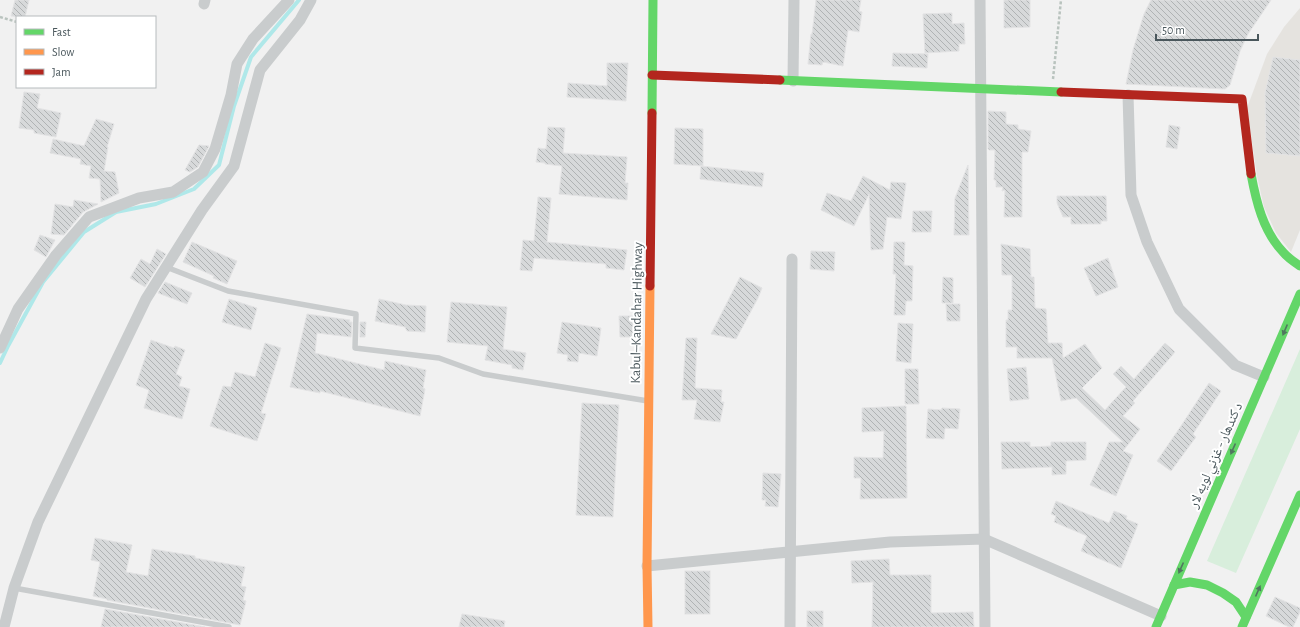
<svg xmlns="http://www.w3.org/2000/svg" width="1300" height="627" font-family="'Alegreya Sans','Noto Naskh Arabic',sans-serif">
  <defs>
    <pattern id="building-back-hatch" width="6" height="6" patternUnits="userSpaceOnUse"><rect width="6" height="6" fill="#d7d9da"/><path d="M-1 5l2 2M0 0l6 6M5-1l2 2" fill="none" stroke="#b0b3b4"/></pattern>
  </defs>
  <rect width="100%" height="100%" fill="#f1f1f1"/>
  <polygon fill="#e5e3df" points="1300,8 1300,230 1291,252 1276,233 1264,207 1257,176 1247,108 1267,54 1284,27"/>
  <polygon fill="#d8eedc" points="1300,349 1300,429 1236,573 1207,561"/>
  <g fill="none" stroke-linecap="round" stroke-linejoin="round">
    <polyline stroke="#afe8e9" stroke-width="4" points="0,363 8,346 43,282 84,232 116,212 156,204 194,189 219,165 234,106 251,57 299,0"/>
  </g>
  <g fill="url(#building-back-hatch)" stroke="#e3e3e4">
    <polygon points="15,0 29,0 25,17 11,16"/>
    <polygon points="816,0 861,0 859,11 862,12 859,32 848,30 843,66 823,62 822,65 808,64 811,34 812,34"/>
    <polygon points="1004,0 1030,0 1030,27 1004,28"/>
    <polygon points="1151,0 1271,0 1248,34 1240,51 1230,85 1225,89 1126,84 1133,50 1144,14"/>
    <polygon points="952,13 952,24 964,23 965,44 959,44 959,51 925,53 923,14"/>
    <polygon points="893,53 928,54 927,68 892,66"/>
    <polygon points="1273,57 1300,60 1300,156 1266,153 1265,93"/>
    <polygon points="607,63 628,63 626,101 567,97 568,83 607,86"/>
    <polygon points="24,92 40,94 37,108 61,113 56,137 34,133 34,130 19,128"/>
    <polygon points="988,111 1006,112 1006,124 1018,125 1018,129 1031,131 1028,152 1022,152 1022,217 1004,217 1005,190 1002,191 1003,187 996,187 996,180 994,180 995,150 989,150 988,149"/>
    <polygon points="96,119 114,124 107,147 108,147 104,171 115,172 119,193 101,202 100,179 89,178 91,166 80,164 81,159 50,153 53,139 84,146"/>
    <polygon points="1169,125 1180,127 1177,149 1166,147"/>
    <polygon points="548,127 565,128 563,153 627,157 625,183 628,183 627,200 559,194 562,166 545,164 545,163 536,162 538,148 546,149"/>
    <polygon points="675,128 703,129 703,166 674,164"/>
    <polygon points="199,145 209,146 198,167 190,172 185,170"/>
    <polygon points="968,165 969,235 954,235 955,198"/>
    <polygon points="701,166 764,173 762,187 700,179"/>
    <polygon points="863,176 890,190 891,182 906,183 901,219 887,217 883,249 871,250 869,194 854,226 821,210 827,193 851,201"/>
    <polygon points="1057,196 1106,196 1107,221 1101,221 1101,224 1071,224 1071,217 1063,217 1057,203"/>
    <polygon points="538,197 551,198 547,242 627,250 624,270 606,268 606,264 534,258 532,271 520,270 523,240 534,241"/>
    <polygon points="74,200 98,204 83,212 64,235 51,234 55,204 73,207"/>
    <polygon points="913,211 932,211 931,232 912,232"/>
    <polygon points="40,235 55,240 46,257 34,250"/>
    <polygon points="192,242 237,261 227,284 213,278 214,276 183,262"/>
    <polygon points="894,242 905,242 904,265 913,266 912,301 906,301 905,315 894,315 896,274 893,274"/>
    <polygon points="1001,244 1030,249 1031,277 1034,277 1035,308 1046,309 1048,343 1062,343 1063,358 1085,344 1102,368 1082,388 1105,410 1126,387 1113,374 1121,366 1134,379 1165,343 1175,352 1133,401 1135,403 1123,416 1140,429 1123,451 1133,455 1116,496 1090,485 1109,442 1123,442 1076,398 1061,401 1052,358 1017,358 1017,347 1006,347 1006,320 1008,320 1008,310 1012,310 1012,275 1002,275"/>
    <polygon points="157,249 166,254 145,287 130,278 141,259 150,264"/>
    <polygon points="811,251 835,252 834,271 810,269"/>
    <polygon points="1108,258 1118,287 1096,296 1084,268"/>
    <polygon points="740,277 762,288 758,298 736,339 711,334"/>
    <polygon points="943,277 953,278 953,303 942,303"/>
    <polygon points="165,282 192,293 187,304 158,293"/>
    <polygon points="229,299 257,308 251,330 222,322"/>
    <polygon points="379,299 406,305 426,306 425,332 407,331 405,327 375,321"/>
    <polygon points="451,302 507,307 503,349 526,353 523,370 512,368 512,365 485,360 488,346 447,342"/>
    <polygon points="946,304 960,304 960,321 947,321"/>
    <polygon points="307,314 350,320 349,322 352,322 351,337 317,333 315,353 384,370 385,361 426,370 423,388 425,389 420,416 320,391 320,393 290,387"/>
    <polygon points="619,316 633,316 633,337 620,337"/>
    <polygon points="360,322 366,322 365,337 360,337"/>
    <polygon points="562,322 601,328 597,356 579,353 578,362 567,361 568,355 557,353"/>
    <polygon points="898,323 913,324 911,363 896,361"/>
    <polygon points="686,338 697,338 695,388 722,390 721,402 724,402 720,422 694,419 697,400 682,400"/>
    <polygon points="151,340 174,348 175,346 185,350 176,374 182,377 179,386 190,389 182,419 144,408 149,390 136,385"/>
    <polygon points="265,343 281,348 261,413 266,414 257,441 210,426 223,386 231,387 235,372 255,377"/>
    <polygon points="1026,367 1029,399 1010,401 1007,369"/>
    <polygon points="905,369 918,369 919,404 905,404"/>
    <polygon points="1209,383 1221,391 1193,434 1196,437 1171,471 1157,461 1183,423"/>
    <polygon points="582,403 619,405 613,517 576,515"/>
    <polygon points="906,406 907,498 860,499 861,478 854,478 854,457 883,458 884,431 862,432 862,408"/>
    <polygon points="942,408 960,409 958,429 945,428 944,439 926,438 928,409 941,410"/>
    <polygon points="1001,442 1030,442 1030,447 1051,446 1051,442 1086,442 1086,460 1066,461 1066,474 1052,475 1052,467 1002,469"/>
    <polygon points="763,473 781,474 778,507 765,506 766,500 762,500"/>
    <polygon points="1056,501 1109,523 1114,511 1127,516 1126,519 1138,524 1121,568 1081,551 1087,536 1054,522 1056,516 1051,514"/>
    <polygon points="95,538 132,545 126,572 148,576 152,549 195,556 195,558 245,567 241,586 246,587 243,600 246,601 240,625 107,600 107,599 93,596 100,562 91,560"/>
    <polygon points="889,559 890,575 931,575 931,613 973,612 974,627 872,627 873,582 852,583 851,561"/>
    <rect x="685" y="571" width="25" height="43"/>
    <polygon points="1275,597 1300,608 1300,612 1293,627 1289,627 1266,616"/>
    <polygon points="105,609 205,627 101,627"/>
    <rect x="807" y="611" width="16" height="16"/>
    <polygon points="462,614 505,621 504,627 459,627"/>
  </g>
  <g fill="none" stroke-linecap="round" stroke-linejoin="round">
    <g stroke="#b9c3be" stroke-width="2.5" stroke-dasharray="3 2" stroke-linecap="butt">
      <polyline points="0,17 17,22"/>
      <polyline points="1053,79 1061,0"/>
    </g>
    <g stroke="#c9cccd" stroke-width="5.5">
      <polyline points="166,267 228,291 356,314 355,348 439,358 483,374 648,401"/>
      <polyline points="14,588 229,627"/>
    </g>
    <g stroke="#c9cccd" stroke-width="11">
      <polyline points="980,0 985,627"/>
      <polyline points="204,4 205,0"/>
      <polyline points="793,81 794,0"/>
      <polyline points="1128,95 1131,195 1147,242 1179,309 1235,365 1264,377"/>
      <polyline points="0,348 18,309 56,255 89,217 139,198 173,192 203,172 215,149 231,95 237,64 253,39 289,0"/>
      <polyline points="647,566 890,542 984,539 1161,616"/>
      <polyline points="4,627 14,588 38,522 146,299 202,210 234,166 260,70 300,20 311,0"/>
      <polyline points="790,627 792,259"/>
    </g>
    <g stroke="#63d668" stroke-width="9">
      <polyline points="780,80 1061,92"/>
      <polyline points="652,113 653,0"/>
      <path d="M 1251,174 C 1256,201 1263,231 1283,252 C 1287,257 1294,262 1300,266"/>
      <polyline points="1174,585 1190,582 1207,585 1223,593 1236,602 1246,617"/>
      <polyline points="1156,627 1300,294"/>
      <polyline points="1242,627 1300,495"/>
    </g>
    <polyline stroke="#ff974d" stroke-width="9" points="648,627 647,566 650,286"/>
    <g stroke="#b3261e" stroke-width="9">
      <polyline points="652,75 780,80"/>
      <polyline points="1061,92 1242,99 1251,174"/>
      <polyline points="650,286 652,113"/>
    </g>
  </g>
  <defs><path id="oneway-solid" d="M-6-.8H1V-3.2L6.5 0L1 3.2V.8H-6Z"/></defs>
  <g fill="#50775f">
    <use href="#oneway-solid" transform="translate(1285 330) rotate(113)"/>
    <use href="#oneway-solid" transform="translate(1233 449) rotate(114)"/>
    <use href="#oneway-solid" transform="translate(1181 568) rotate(114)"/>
    <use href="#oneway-solid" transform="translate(1258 591) rotate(-66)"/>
  </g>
  <g text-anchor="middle" stroke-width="4" stroke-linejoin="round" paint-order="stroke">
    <g font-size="14" fill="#4a575c" stroke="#fff">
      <text transform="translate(636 313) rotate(-89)" y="5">Kabul–Kandahar Highway</text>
      <text transform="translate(1215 455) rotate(-66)" y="5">د کندهار - غزني لويه لار</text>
    </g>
  </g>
  <rect x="16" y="16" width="140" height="72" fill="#ffffff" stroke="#b7bcbe"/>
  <rect x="24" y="29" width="20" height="6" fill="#63d668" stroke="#b7bcbe"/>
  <text x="52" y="36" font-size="12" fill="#4a575c">Fast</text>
  <rect x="24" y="49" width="20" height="6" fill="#ff974d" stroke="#b7bcbe"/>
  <text x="52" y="56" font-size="12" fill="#4a575c">Slow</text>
  <rect x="24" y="69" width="20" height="6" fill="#b3261e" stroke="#b7bcbe"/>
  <text x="52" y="76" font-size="12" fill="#4a575c">Jam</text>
  <path d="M1156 34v6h102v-6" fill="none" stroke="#4a575c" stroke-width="2"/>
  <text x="1162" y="34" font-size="12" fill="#4a575c" stroke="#ffffff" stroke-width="3" paint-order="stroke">50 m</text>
</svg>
